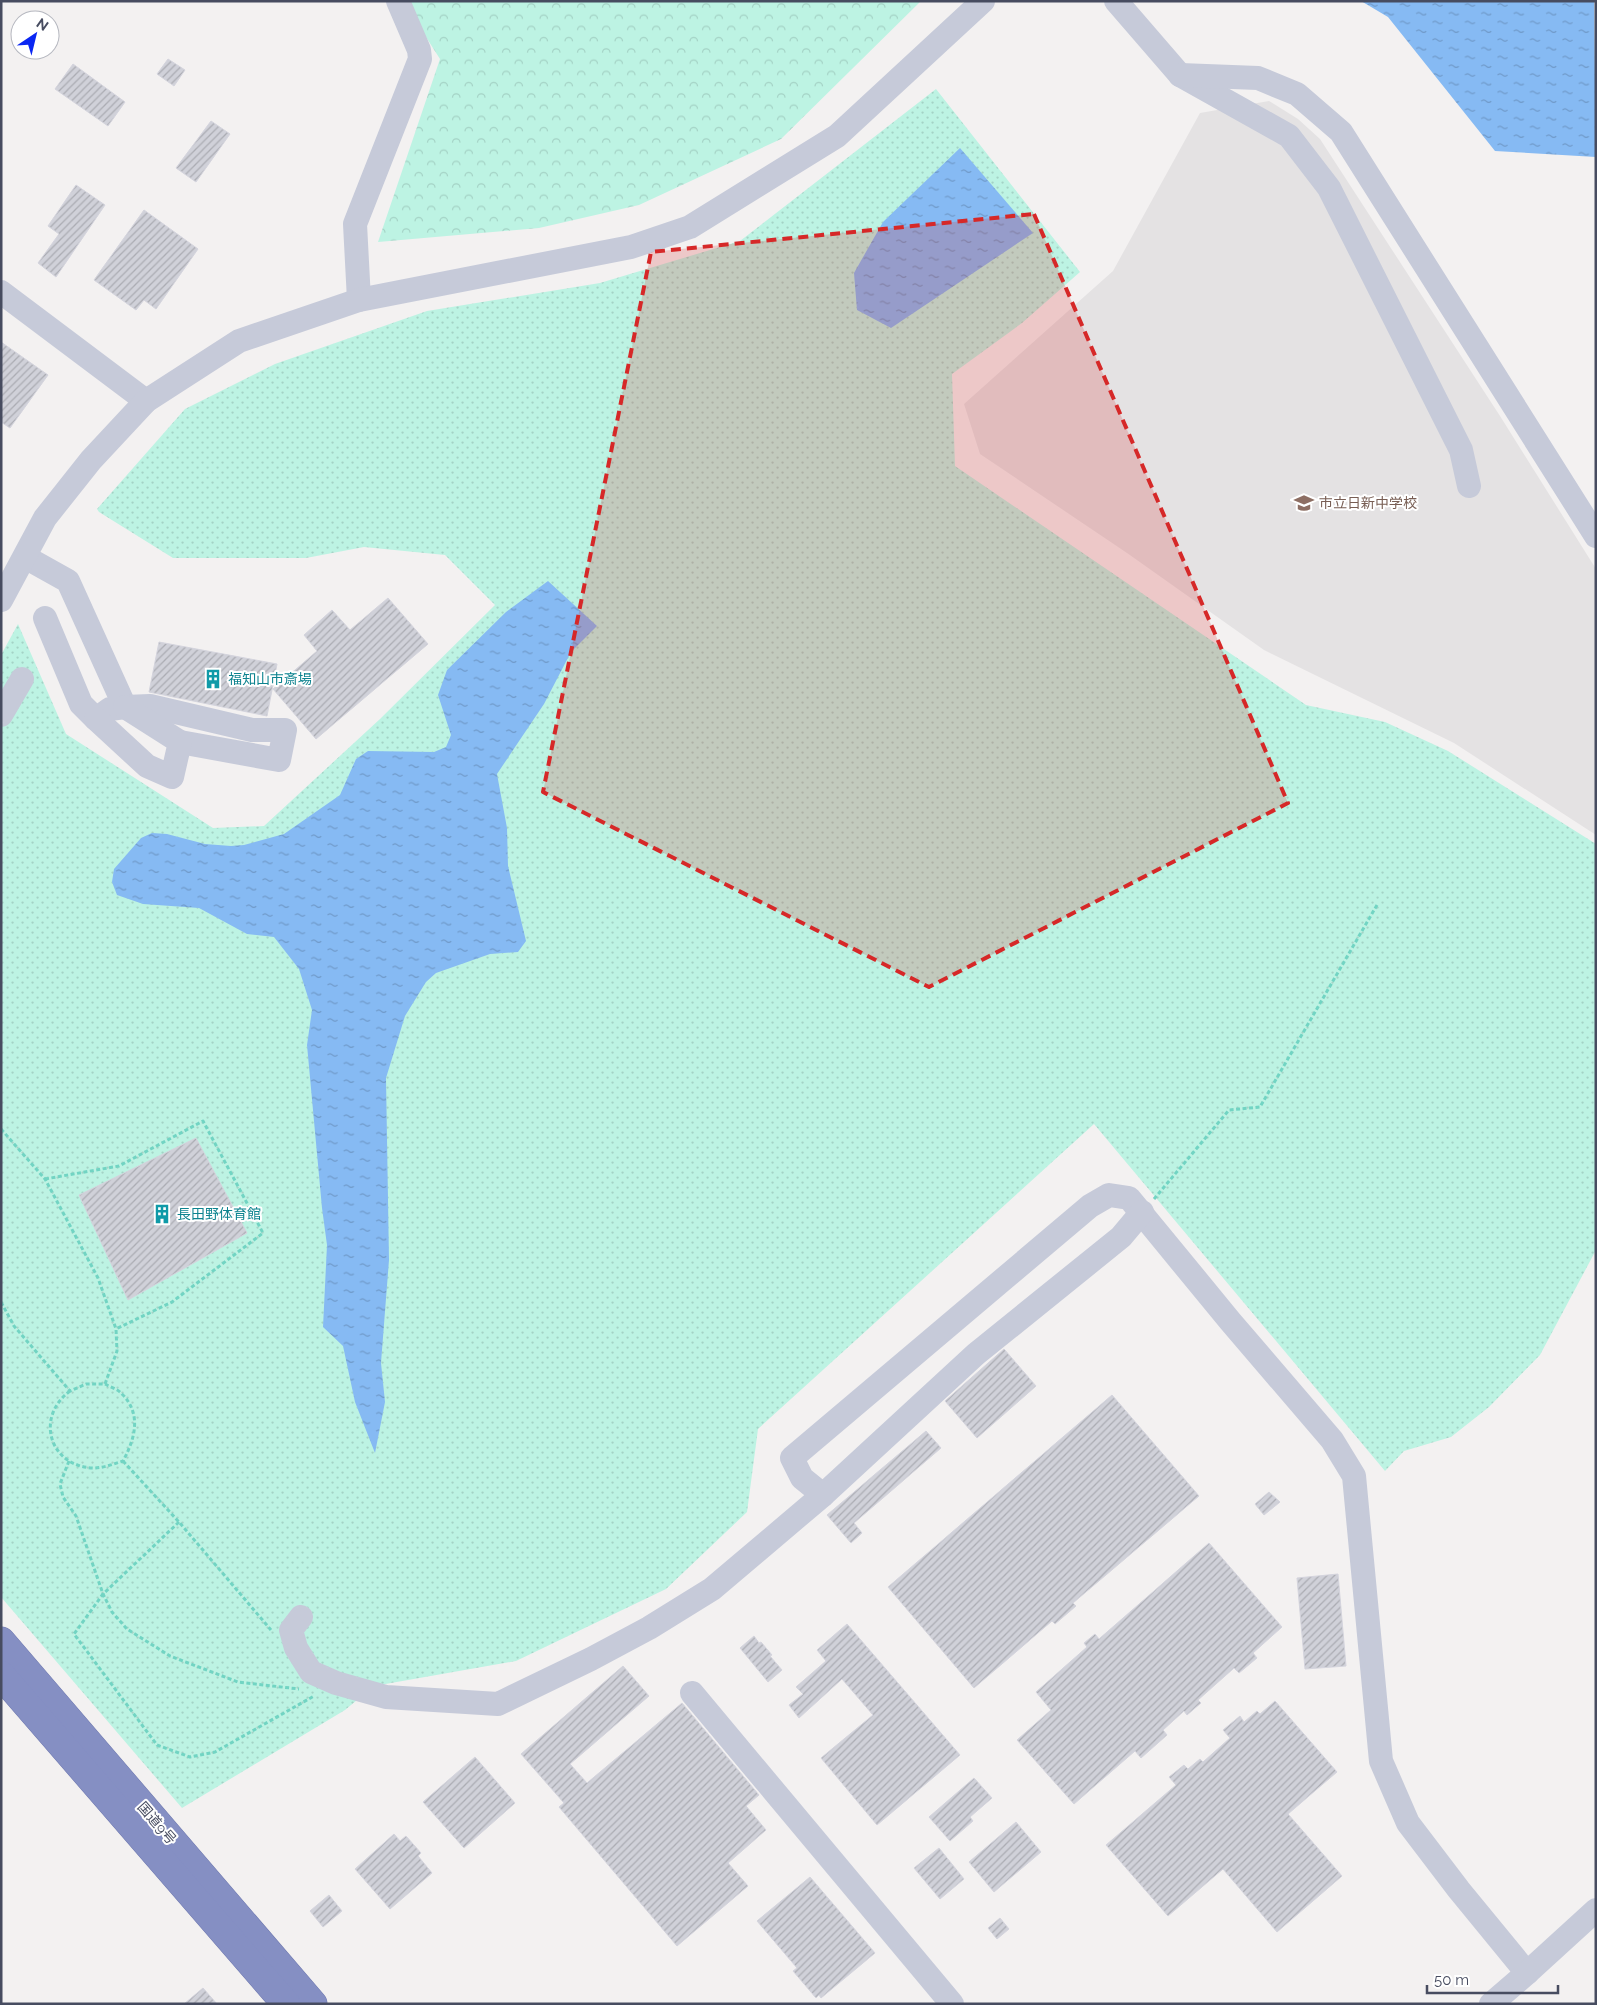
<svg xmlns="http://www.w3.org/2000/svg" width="1597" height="2005" font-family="Raleway,'Noto Sans JP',sans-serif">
  <defs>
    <pattern id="forest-crowns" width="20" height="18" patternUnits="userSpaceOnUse" patternTransform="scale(1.25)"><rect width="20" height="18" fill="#bdf3e3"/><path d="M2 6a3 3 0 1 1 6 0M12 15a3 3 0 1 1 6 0" fill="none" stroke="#a4d2c5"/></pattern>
    <pattern id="park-dots" width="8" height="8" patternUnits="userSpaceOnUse" patternTransform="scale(1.25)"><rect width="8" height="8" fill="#bdf3e3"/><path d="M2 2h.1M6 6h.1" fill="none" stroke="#a4d2c5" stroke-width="1.8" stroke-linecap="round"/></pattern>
    <pattern id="water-ripples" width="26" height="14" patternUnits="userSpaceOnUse" patternTransform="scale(1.25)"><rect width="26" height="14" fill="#86baf3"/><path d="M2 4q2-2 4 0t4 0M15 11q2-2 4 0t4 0" fill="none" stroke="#6f99c8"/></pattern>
    <pattern id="building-hatch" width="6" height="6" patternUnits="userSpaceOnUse" patternTransform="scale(1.25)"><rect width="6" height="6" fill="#d0d1d9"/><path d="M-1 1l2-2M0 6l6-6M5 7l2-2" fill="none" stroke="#abacb3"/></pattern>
  </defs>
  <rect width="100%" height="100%" fill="#f3f1f1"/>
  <polygon fill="#e4e2e3" points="1269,101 1298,119 1320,139 1500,416 1596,569 1596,835 1454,743 1264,650 1127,553 980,454 964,404 1113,271 1200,113"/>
  <polygon fill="url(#forest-crowns)" points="403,1 921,1 781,139 639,205 539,228 378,242 440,59"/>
  <polygon fill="url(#park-dots)" points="936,89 1080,272 1022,323 952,374 955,466 1306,705 1385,722 1448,751 1596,844 1596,1250 1540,1355 1489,1407 1451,1437 1404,1451 1385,1471 1094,1124 758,1429 747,1512 666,1589 516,1661 374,1686 345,1710 182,1808 1,1597 1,655 18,624 66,734 213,828 264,826 380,719 495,605 445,555 364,547 306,558 173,558 99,512 97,509 185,409 275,364 427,311 600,283 740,241"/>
  <g fill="url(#water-ripples)">
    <polygon points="1361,1 1594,1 1596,157 1495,151 1388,17"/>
    <polygon points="960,148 1033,233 891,328 857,310 854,273 883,222"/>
    <polygon points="548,581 597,626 571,652 544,704 497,774 507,828 508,866 526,941 518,952 490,954 436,973 426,982 405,1016 386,1078 389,1260 381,1363 385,1402 375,1453 355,1402 343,1346 323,1327 327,1245 322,1208 307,1045 312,1010 299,969 274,937 247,934 199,908 143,904 117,895 112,882 114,869 141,838 152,833 167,834 205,844 231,846 244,845 284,834 340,795 356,759 368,751 434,752 446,747 451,735 438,695 447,670 506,612"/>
  </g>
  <g fill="url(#building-hatch)" stroke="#d4d4dd">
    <polygon points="168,59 185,70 174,86 157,74"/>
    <polygon points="73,64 125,102 108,126 55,89"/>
    <polygon points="211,121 230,134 196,182 176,168"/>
    <polygon points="76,185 105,205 56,277 38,263 59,234 48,226"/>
    <polygon points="144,210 198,249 156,309 144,300 136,310 94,280"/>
    <polygon points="1,342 48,375 10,428 1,422"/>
    <polygon points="388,598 428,644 316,739 273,689 317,651 304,635 332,610 350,630"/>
    <polygon points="159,642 277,664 267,716 149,692"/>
    <polygon points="196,1138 247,1233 128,1300 79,1195"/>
    <polygon points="1004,1349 1036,1386 977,1438 945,1401"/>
    <polygon points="1112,1395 1199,1496 1073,1603 1076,1606 1055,1624 1052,1621 974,1688 888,1587"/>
    <polygon points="926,1431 941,1448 854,1523 862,1533 851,1543 827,1515"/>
    <polygon points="1269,1492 1280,1502 1264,1515 1255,1504"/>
    <polygon points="1209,1543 1282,1627 1253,1653 1257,1658 1239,1673 1234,1668 1198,1700 1201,1703 1187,1715 1184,1711 1163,1730 1167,1735 1141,1758 1135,1751 1074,1804 1017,1740 1051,1710 1036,1692 1087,1647 1084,1643 1095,1634 1099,1639"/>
    <polygon points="1338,1574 1346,1666 1305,1669 1297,1578"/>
    <polygon points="847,1624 960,1755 877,1825 821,1758 873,1715 842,1679 799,1718 789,1705 803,1694 796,1687 826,1661 817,1650"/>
    <polygon points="754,1636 759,1643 761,1642 772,1655 770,1656 782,1670 768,1682 740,1648"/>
    <polygon points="623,1666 649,1696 570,1764 587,1783 682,1703 759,1795 746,1806 766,1830 728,1863 748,1886 677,1946 559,1807 564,1803 521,1754"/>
    <polygon points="1275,1701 1337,1772 1288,1814 1342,1876 1277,1932 1223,1869 1168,1916 1106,1845 1176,1785 1169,1777 1184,1765 1188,1769 1200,1759 1203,1762 1230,1738 1223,1730 1240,1716 1244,1722 1257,1711 1260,1714"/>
    <polygon points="475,1757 515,1803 464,1848 423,1802"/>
    <polygon points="974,1778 992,1798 970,1817 973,1821 950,1841 929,1817"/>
    <polygon points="1016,1822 1041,1852 994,1892 969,1862"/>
    <polygon points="394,1834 400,1841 406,1836 421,1853 418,1856 432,1873 390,1909 355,1869"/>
    <polygon points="939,1848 964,1879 940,1899 914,1868"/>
    <polygon points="810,1877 875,1953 821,1998 819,1995 816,1998 793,1971 797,1968 757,1921"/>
    <polygon points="329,1895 342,1911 323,1927 310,1911"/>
    <polygon points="1000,1918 1009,1929 997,1939 988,1928"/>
    <polygon points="203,1988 217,2004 184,2004"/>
  </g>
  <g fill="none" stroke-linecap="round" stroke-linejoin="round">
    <defs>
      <g id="highway">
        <polyline points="1,1641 313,2004"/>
        <polyline points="1,1675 286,2004"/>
      </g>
    </defs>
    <use href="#highway" stroke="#707aaf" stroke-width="29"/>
    <g stroke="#72d4c3" stroke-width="3" stroke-dasharray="4 2.5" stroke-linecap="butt">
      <polyline points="1,1129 45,1179 98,1278 116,1329 117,1351 105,1384 86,1384 70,1391 14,1326 1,1302"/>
      <polyline points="45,1179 119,1166 203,1121 263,1233 172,1302 116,1329"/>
      <polyline points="1154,1199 1229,1110 1260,1107 1377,905"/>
      <path d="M 70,1391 C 35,1417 49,1466 93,1468 C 104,1468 113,1464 123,1461 C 135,1439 142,1414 122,1394 C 118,1389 110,1387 105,1384"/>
      <polyline points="69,1461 60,1484 63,1497 76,1516 103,1594 74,1634 157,1745 190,1757 215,1752 314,1696"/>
      <polyline points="123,1461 179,1522 271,1630"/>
      <polyline points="179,1522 103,1594 112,1612 127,1629 170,1656 238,1682 299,1689"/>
    </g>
    <g stroke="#c6cad9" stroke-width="24">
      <polyline points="1116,1 1180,75 1289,136 1329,188 1461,450 1469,486"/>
      <polyline points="1180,75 1258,78 1297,94 1341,132 1596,536"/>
      <polyline points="1,292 146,401"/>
      <polyline points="359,300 355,224 420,59 419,50 398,1"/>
      <polyline points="25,557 68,581 125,707 110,709 96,719 81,704 45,618"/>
      <polyline points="1,600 45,518 91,460 146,401 239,341 359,300 631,247 690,227 837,136 983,1"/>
      <polyline points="125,707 150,706 252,730 285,730 279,760 180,742"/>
      <polyline points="1,715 22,679"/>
      <polyline points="96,719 147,766 172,777 180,742 125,707"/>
      <polyline points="823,1495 802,1478 792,1458 1090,1206 1109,1195 1129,1198 1230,1321 1332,1440 1354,1476 1381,1761 1408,1823 1459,1890 1527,1973"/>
      <polyline points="301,1617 291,1630 296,1648 311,1672 336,1683 386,1697 498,1704 591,1659 649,1628 712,1589 823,1495 976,1354 1121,1237 1142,1212"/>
      <polyline points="692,1693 952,2004"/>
      <polyline points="1491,2004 1527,1973 1596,1910"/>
    </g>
    <use href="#highway" stroke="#858fc3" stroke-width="28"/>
  </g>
  <path fill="#d62828" fill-opacity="0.2" stroke="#d62828" stroke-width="4" stroke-dasharray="10 6" stroke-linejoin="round" d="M 1034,214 L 1288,803 L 929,987 L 543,792 L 651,252 Z"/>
  <defs>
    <symbol id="school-bare" viewBox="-9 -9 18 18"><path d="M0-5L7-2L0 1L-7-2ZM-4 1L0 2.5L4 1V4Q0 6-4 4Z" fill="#8d6e63" stroke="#fff" stroke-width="2.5" paint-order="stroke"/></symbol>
    <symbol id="building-bare" viewBox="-9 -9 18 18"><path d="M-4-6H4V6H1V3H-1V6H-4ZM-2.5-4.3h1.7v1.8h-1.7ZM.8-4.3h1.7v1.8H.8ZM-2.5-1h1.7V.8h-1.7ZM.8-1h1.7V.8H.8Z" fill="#0f9aa8" stroke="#fff" stroke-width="2.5" paint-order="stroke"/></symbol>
  </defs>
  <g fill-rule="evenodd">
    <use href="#school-bare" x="1290" y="489" width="28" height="28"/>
    <use href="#building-bare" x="199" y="665" width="28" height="28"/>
    <use href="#building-bare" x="148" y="1200" width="28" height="28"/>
  </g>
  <g text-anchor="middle" stroke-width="4" stroke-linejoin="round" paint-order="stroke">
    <g font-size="14" fill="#785e54" stroke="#fff" text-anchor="start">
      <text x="1319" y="508">市立日新中学校</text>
    </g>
    <g font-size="14" fill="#0d838f" stroke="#fff" text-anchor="start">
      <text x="228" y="684">福知山市斎場</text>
      <text x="177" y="1219">長田野体育館</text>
    </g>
    <g font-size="14" fill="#474c60" stroke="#fff">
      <text transform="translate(157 1823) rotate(49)" y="5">国道9号</text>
    </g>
  </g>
  <rect width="1597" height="2005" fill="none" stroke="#474c60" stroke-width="5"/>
  <g transform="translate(35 35) rotate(35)"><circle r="24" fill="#ffffff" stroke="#b5b7bf"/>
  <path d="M0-4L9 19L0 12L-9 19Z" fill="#0a26f3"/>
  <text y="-8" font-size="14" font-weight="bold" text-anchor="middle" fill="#474c60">N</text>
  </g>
  <path d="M1427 1985v8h131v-8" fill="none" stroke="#474c60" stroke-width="2.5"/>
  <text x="1434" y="1985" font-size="15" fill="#474c60" stroke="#ffffff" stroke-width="4" paint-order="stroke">50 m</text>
</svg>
